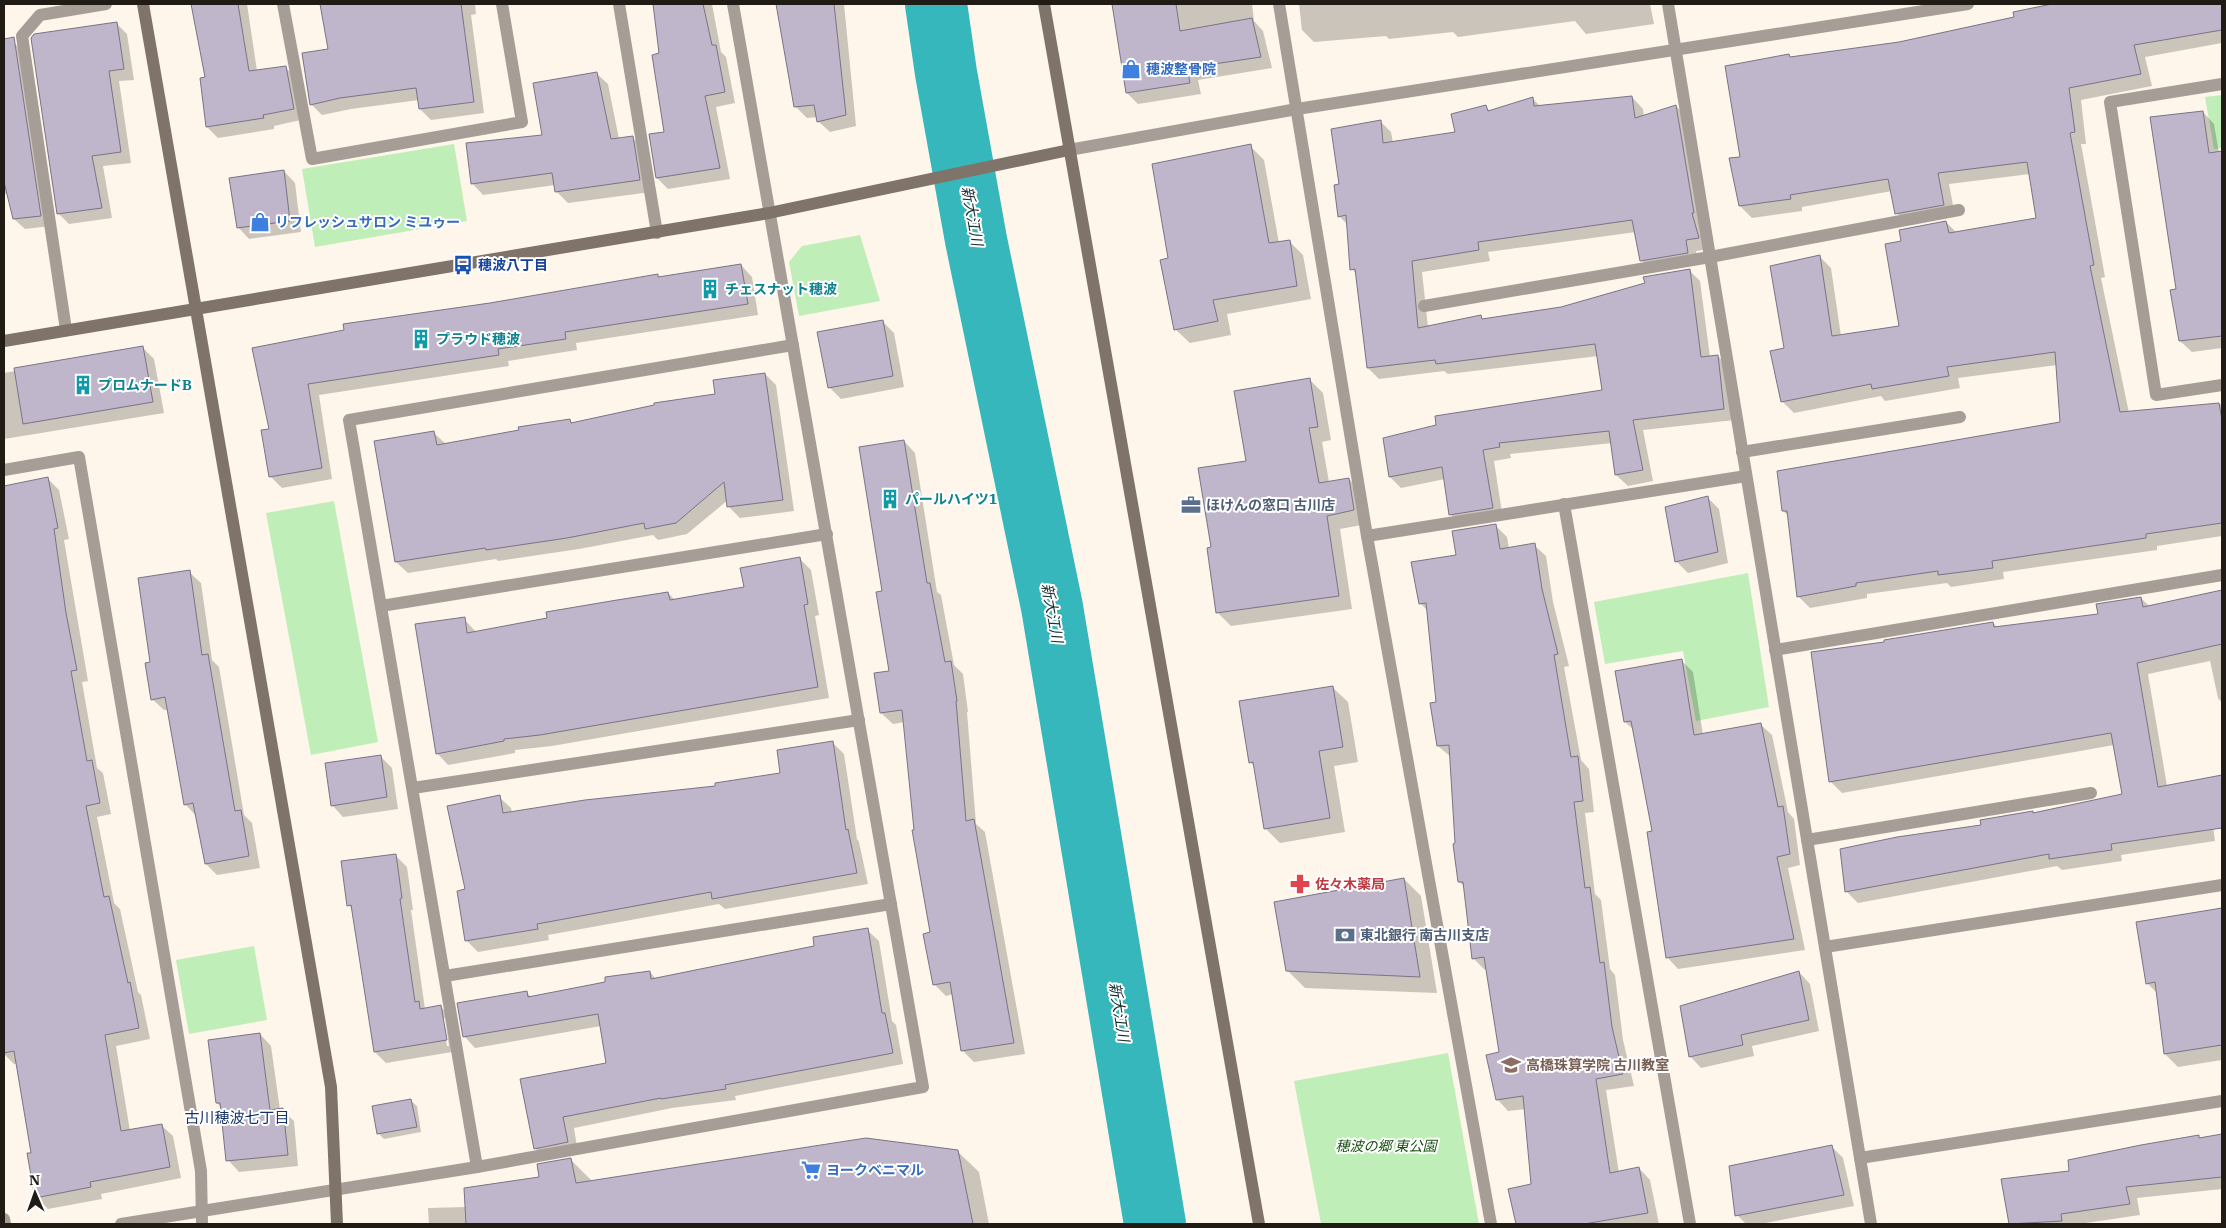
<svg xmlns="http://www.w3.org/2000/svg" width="2226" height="1228" font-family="'IBM Plex Serif','Noto Sans JP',serif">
  <rect width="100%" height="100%" fill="#fef6ea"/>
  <g fill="#bfeeb9">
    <polygon points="2222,95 2222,148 2214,149 2205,97"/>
    <polygon points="454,144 467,221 315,247 302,169"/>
    <polygon points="860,235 880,301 799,316 789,262 802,246"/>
    <polygon points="334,501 378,742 311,755 266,513"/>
    <polygon points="1748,573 1769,707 1696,721 1683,651 1605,664 1594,602"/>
    <polygon points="254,946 267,1020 189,1034 176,960"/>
    <polygon points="1448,1053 1479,1224 1321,1224 1294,1081"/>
  </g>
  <g fill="#0003" fill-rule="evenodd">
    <polygon points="192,4 247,4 257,71 286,68 297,78 305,119 274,126 274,129 218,138 207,127 206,78"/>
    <polygon points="321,4 475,4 476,14 471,15 484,113 431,120 420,109 419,100 351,109 322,115 311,104 329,50"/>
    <polygon points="655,4 712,4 721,52 726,57 735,103 716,107 730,179 668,189 657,178 665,133 661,54"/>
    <polygon points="777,4 844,4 856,126 830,132 818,121 818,117 807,118 796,107"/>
    <polygon points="1113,4 1252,4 1254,21 1263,31 1272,68 1198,80 1201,94 1138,104 1127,93"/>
    <polygon points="1299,4 1650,4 1654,24 1586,34 1575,21 1458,37 1453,32 1389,39 1386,36 1314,42 1302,30"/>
    <polygon points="2058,4 2222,4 2222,43 2145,57 2152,86 2081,100 2086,144 2081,144 2105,277 2101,278 2129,413 2222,404 2222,536 2157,546 2157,550 2003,572 2004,579 1951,587 1947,583 1867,594 1867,598 1810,608 1798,596 1789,516 1783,511 2061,423 2057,365 1958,378 1960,388 1885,401 1881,396 1794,413 1782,401 1786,349 1820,257 1831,268 1841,336 1901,327 1903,242 1946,222 1957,233 2037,219 2030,174 1949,184 1955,216 1908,225 1897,213 1892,191 1802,207 1802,211 1752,218 1740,206 1742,158 1789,55 1791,58 1899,44 2015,18 2014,13"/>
    <polygon points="116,23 127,34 134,80 119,81 131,163 103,166 112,218 69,224 58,213"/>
    <polygon points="14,43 25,53 51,226 25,229 14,219 8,193 4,194 4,44"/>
    <polygon points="596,73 608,84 619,139 632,137 644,149 651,192 568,203 556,191 555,185 483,195 472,183 543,136"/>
    <polygon points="1632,97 1643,109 1644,117 1676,106 1687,117 1709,249 1696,251 1698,263 1653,271 1641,260 1636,232 1488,252 1490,261 1422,272 1428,327 1481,317 1484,320 1561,308 1689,270 1700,281 1710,357 1718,356 1729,368 1735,420 1643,430 1653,481 1628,486 1616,475 1612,443 1510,454 1511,458 1494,461 1503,519 1462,525 1450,514 1445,479 1401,488 1390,477 1603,391 1598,356 1448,374 1444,371 1379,379 1368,368 1356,274 1352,269 1348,225 1339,216 1341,185 1380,121 1391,132 1393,143 1457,133 1486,107 1491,112 1533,99 1541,107"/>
    <polygon points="2203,112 2214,124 2219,153 2222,152 2222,348 2192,352 2180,341 2177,290"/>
    <polygon points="1250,146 1264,160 1279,243 1289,241 1303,255 1311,299 1227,314 1231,335 1190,343 1175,329 1169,259"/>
    <polygon points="284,171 295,183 301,232 249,239 238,227"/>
    <polygon points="741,265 752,277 758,315 576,343 577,350 508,361 509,366 319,395 332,479 282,488 270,476 270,430 253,349 657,275 660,278"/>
    <polygon points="882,321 894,333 904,387 841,399 829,387"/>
    <polygon points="143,348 154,359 164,413 4,439 4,373"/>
    <polygon points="765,374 776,385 794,511 740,518 728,506 728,500 687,534 658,540 653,535 579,549 498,561 496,559 408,573 396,562 434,433 446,444 570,420 573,424 716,395"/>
    <polygon points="1309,379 1323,393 1331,440 1322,442 1329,482 1349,479 1362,493 1367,524 1340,529 1352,609 1231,626 1217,612 1212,548 1248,462"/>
    <polygon points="904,441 915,453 937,592 941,595 954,665 963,674 968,712 967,712 976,824 985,832 1025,1054 974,1062 962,1050 953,994 946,996 934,984 932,933 915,831 905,722 893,724 881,713 891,672 884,592"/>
    <polygon points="47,478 59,490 69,539 64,540 88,681 82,682 97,768 103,773 111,814 97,817 114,903 120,909 138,992 141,995 150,1039 116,1046 130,1131 161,1125 173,1136 181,1178 101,1194 102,1199 48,1209 36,1197 32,1154 17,1064 14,1064 4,1054 4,487"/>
    <polygon points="1707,497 1719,509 1728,563 1688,573 1676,561"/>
    <polygon points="1495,525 1507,537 1509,549 1534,545 1546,556 1553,602 1569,666 1564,667 1581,760 1589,769 1594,812 1585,813 1595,894 1601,900 1610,969 1615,975 1623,1040 1634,1086 1606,1090 1619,1173 1639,1168 1650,1180 1659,1224 1517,1224 1509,1190 1532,1185 1526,1109 1508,1111 1497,1099 1501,1054 1487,969 1485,970 1473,958 1465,887 1459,882 1451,757 1438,746 1437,703 1428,611 1420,603 1457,556"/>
    <polygon points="799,558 811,570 819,615 815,616 829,698 552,746 515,750 515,753 448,765 437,753 464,619 476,632 548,619 668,593 675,600 745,588"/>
    <polygon points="189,572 201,583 212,660 219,667 244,815 252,823 260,868 217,875 206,864 197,817 185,804 169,710 164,710 152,699"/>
    <polygon points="2222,592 2222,703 2218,698 2210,661 2148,674 2167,786 2222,775 2222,824 2213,826 2215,841 2121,855 2122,861 2062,870 2057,866 1858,903 1847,892 1982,826 2032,812 2034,814 2123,794 2114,745 1842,793 1830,781 1886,644 1993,623 1998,628 2099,615 2141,598 2150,607"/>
    <polygon points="1682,661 1693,672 1703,735 1760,724 1772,735 1788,812 1794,819 1800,865 1788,868 1805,950 1678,969 1667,957 1653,832 1635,731 1625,722"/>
    <polygon points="1332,687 1348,702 1358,762 1334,766 1345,832 1280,843 1265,828 1255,767 1250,762"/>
    <polygon points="832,742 844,754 857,839 859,842 868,884 725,909 719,904 548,935 549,940 478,952 466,940 467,890 499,797 511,808 512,813 717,787 781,774"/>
    <polygon points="380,756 392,768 398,809 343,817 332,805"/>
    <path d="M 396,856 L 407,867 L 413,910 L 411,910 L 425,1009 L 441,1007 L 452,1018 L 458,1051 L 386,1063 L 375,1052 L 353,910 L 349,905 ZM 442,1018 L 445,1018 L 449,1046 L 447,1046 Z"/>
    <polygon points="1404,879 1421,896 1437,993 1305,988 1288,971"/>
    <polygon points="2222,909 2222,1060 2178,1067 2165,1054 2158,994 2147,983 2137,923"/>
    <polygon points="867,930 879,941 892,1021 896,1025 903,1064 735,1096 736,1100 672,1108 574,1128 578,1153 546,1159 535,1148 608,1064 601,1026 475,1048 464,1036 526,992 532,998 650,972 656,979 816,947"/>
    <polygon points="1799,972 1810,984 1819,1031 1752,1046 1754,1056 1701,1068 1690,1056"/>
    <polygon points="260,1034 271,1046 280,1110 282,1110 294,1121 298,1166 239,1172 228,1160 221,1107 217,1103"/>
    <polygon points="411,1101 417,1106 421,1132 384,1139 379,1134"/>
    <polygon points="2222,1136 2222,1189 2137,1198 2140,1215 2079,1224 2010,1224 2002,1180 2071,1172 2199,1137 2201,1139"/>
    <polygon points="1832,1147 1843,1158 1854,1206 1760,1224 1746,1224 1737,1215"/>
    <polygon points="957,1151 979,1172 989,1224 429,1224 428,1208 466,1207 541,1178 571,1160 592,1181"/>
  </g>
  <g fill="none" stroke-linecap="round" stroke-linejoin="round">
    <polyline stroke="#35b7bc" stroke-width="62" points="936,4 946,73 976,240 1052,607 1155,1224"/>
  </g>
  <g fill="#bfb6cb" stroke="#7a7386">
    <polygon points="191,4 238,4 249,71 286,66 294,109 263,115 264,118 206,127 200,78 205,77"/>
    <polygon points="320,4 461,4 474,102 419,109 416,88 340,98 310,105 302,53 328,49"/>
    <polygon points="653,4 703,4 712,45 716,45 725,92 705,96 720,168 656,178 649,134 664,132 652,55 659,53"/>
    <polygon points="776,4 834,4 846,115 817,122 814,105 794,107"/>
    <polygon points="1112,4 1176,4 1180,31 1252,18 1261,57 1187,68 1190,83 1126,93"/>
    <polygon points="2052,4 2222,4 2222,30 2134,45 2141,74 2069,88 2075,132 2070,133 2094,265 2090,266 2120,412 2219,403 2222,420 2222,523 2146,534 2146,538 1992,561 1993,568 1938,575 1938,571 1856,583 1856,586 1797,597 1787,511 1782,511 1777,471 2060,422 2055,352 1947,367 1949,376 1872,389 1871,384 1781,402 1770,351 1784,348 1770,266 1820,255 1832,336 1899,326 1885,244 1901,241 1899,230 1946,221 1949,233 2036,218 2027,162 1938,173 1944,205 1895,214 1888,179 1790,195 1791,199 1739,206 1729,158 1740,157 1725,66 1789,54 1790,57 1899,42 2014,17 2013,12"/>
    <polygon points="117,22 124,69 109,71 121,152 92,156 102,208 57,214 31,38 34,34"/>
    <polygon points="14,37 41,216 13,219 4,182 4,39"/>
    <polygon points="597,72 611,139 633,136 640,180 555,192 552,173 471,184 466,143 542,135 533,83"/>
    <polygon points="1632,96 1635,118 1676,105 1694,213 1692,213 1699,238 1686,240 1688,253 1640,261 1632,220 1478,242 1479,250 1412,261 1418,328 1481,315 1482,319 1561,307 1645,283 1643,277 1690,269 1701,357 1718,355 1724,409 1633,420 1643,470 1615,475 1609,431 1499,443 1500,447 1483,450 1493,508 1449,515 1442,467 1389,477 1383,438 1436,425 1435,416 1602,390 1595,344 1436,364 1435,360 1367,368 1355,269 1350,270 1346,215 1338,217 1334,185 1339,184 1331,129 1381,120 1383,143 1455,132 1451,114 1486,105 1488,111 1533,97 1534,106"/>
    <polygon points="2203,111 2209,153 2222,151 2222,336 2179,341 2170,290 2176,289 2150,117"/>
    <polygon points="1251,144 1269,243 1290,240 1297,286 1213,300 1218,321 1174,330 1160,260 1168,258 1152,164"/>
    <polygon points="284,170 290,221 237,228 229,178"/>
    <polygon points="741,264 748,304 565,332 566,339 498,349 499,355 308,384 322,468 269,477 261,430 269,429 252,348 344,330 343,324 490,303 658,274 658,277"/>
    <polygon points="883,320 893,376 828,388 817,332"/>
    <polygon points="143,346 153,402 23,424 14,368"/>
    <polygon points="765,373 783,500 727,507 724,482 676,523 645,529 644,523 567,538 486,550 485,548 395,562 374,441 434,431 437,445 519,430 518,427 570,419 571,423 654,405 654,403 715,394 713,380"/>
    <polygon points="1310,378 1318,427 1309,428 1319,483 1349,478 1354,510 1327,516 1339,596 1216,613 1207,548 1211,547 1198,468 1246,461 1234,391"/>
    <polygon points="904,440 927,583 930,583 945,662 951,661 957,701 956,701 966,821 974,819 1014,1043 961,1051 950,982 933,985 923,934 930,932 912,830 914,830 902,710 880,713 874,673 889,671 876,592 882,591 859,447"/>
    <polygon points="48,477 58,528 54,529 66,613 77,670 71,671 87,761 92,760 100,803 86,806 104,897 109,896 128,983 130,982 139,1028 105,1035 121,1131 162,1124 170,1167 90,1182 91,1187 35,1198 27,1153 31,1153 14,1051 4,1053 4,486"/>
    <polygon points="1708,496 1718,552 1675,562 1665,507"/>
    <polygon points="1496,524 1500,549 1535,543 1542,589 1558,654 1554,655 1571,757 1578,756 1583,801 1574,802 1585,888 1590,887 1600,963 1604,962 1612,1027 1623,1074 1596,1079 1610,1173 1639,1167 1648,1213 1584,1224 1516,1224 1508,1189 1531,1184 1523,1096 1496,1100 1486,1055 1499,1052 1484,957 1472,959 1463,882 1458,882 1453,844 1455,843 1449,745 1437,746 1430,703 1436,702 1426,603 1419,604 1411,562 1456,555 1452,531"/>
    <polygon points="800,557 808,604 804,605 818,687 540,735 504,739 504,741 436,754 415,624 465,617 467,633 547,618 546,612 617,600 668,592 670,600 744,587 740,568"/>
    <polygon points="190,570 202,655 208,654 235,811 241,810 249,856 205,864 193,803 184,805 165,697 151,700 145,663 150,662 138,578"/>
    <polygon points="2222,590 2222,644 2137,663 2158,787 2222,775 2222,828 2111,844 2112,850 2049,859 2049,854 1845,892 1840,849 1897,837 1981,825 1980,820 2033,811 2033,813 2122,794 2111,733 1829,782 1811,652 1884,642 1884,640 1993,622 1994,627 2098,614 2096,604 2141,597 2143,607"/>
    <polygon points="1682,659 1694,735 1761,723 1778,807 1783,806 1790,854 1777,857 1794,939 1666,958 1647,832 1652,831 1631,721 1624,722 1615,671"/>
    <polygon points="1333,686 1343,747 1319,751 1330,818 1264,829 1253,762 1249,763 1239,701"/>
    <polygon points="833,741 846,830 848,829 857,873 712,899 711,892 537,924 538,929 465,941 457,891 465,889 447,806 500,795 503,813 585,800 715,786 715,783 780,773 777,750"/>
    <polygon points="381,755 387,797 331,806 325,763"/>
    <polygon points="396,854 402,898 400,899 415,1002 419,1001 420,1009 441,1005 447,1040 374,1052 351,905 347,906 341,861"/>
    <polygon points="1404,878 1420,977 1286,971 1274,902"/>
    <polygon points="2222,908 2222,1045 2164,1054 2155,982 2146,984 2136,922"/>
    <polygon points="868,928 882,1013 885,1013 893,1053 725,1085 726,1089 661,1099 661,1098 563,1117 568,1142 534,1149 520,1079 606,1063 598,1014 463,1037 457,1003 527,991 528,997 605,982 605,977 650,971 651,979 814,946 813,937"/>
    <polygon points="1799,971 1809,1020 1741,1035 1743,1045 1689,1057 1680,1006"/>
    <polygon points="260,1033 270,1110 283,1108 288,1155 226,1161 220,1103 216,1103 208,1040"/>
    <polygon points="411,1099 417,1127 377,1134 372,1106"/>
    <polygon points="2222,1134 2222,1177 2126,1187 2130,1204 2061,1214 2062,1221 2009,1224 2001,1179 2069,1171 2068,1160 2141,1145 2199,1135 2199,1138"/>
    <polygon points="866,1138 958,1150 973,1224 466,1224 464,1188 539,1177 537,1164 571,1158 576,1183"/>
    <polygon points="1832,1145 1844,1195 1735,1216 1729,1166"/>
  </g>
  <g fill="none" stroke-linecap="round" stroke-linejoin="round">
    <g stroke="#a69d97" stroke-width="12">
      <polyline points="619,4 657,233"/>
      <polyline points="1710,257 1959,210"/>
      <polyline points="66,330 22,36 40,15 106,4"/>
      <polyline points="1775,650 2222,575"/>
      <polyline points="1807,840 2091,793"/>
    </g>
    <g stroke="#a69d97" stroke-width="12">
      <polyline points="283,4 312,159 522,122 502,4"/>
      <polyline points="1279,4 1367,536 1491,1224"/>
      <polyline points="1668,4 1871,1224"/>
      <polyline points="2222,84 2110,102 2156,395 2222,385"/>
      <polyline points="1069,150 1297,109 1968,4"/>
      <polyline points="1424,306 1710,257"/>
      <polyline points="1742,452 1960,417"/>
      <polyline points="4,470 79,457 201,1171 202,1224"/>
      <polyline points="1564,504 1690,1224"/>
      <polyline points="1367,536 1746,476"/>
      <polyline points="381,606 827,534"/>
      <polyline points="413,788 859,720"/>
      <polyline points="1825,947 2222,885"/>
      <polyline points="445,976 891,904"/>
      <polyline points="1860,1158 2222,1101"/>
      <polyline points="477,1167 349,420 793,345"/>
      <polyline points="4,1219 5,1224"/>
      <polyline points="121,1224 477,1167 923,1087 733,4"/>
    </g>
    <g stroke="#7f736a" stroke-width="12">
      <polyline points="143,4 331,1087 337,1224"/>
      <polyline points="1044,4 1259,1224"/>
      <polyline points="4,341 769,213 1069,150"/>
    </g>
  </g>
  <defs>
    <symbol id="shop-bare" viewBox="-9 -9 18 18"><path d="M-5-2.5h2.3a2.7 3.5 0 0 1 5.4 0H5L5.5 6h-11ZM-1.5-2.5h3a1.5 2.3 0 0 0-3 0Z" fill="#3f7fe0" stroke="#fff" stroke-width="2.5" paint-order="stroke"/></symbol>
    <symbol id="bus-bare" viewBox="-9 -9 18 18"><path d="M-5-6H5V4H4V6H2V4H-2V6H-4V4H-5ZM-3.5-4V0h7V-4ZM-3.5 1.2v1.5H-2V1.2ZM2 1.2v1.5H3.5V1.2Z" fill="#1a4fb4" stroke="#fff" stroke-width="2.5" paint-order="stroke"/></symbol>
    <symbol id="building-bare" viewBox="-9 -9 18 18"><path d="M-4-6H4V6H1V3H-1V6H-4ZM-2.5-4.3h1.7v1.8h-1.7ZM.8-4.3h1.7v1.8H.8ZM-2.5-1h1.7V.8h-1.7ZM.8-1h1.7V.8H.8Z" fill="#0f9aa8" stroke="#fff" stroke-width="2.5" paint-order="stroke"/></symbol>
    <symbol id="office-bare" viewBox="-9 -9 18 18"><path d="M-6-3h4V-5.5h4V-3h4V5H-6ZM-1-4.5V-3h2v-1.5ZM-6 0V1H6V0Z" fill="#5c6f8a" stroke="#fff" stroke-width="2.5" paint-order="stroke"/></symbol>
    <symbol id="pharmacy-bare" viewBox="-9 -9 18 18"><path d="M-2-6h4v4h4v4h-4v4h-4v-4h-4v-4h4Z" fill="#e0444e" stroke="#fff" stroke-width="2.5" paint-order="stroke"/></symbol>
    <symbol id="bank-bare" viewBox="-9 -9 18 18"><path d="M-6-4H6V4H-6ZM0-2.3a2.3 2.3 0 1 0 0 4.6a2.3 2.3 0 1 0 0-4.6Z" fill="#5c6f8a" stroke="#fff" stroke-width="2.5" paint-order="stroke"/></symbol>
    <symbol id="school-bare" viewBox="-9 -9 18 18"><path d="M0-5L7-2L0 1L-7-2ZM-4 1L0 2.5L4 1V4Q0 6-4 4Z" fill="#8d6e63" stroke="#fff" stroke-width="2.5" paint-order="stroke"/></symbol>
    <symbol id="supermarket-bare" viewBox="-9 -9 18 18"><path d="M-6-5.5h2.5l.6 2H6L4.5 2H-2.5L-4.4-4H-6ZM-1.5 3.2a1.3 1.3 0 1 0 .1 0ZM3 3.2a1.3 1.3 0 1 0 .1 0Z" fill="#3f7fe0" stroke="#fff" stroke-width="2.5" paint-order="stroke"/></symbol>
  </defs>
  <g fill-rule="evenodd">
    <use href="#shop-bare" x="1117" y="55" width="28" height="28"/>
    <use href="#shop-bare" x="246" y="208" width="28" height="28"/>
    <use href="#bus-bare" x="449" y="251" width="28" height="28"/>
    <use href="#building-bare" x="696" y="275" width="28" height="28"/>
    <use href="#building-bare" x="407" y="325" width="28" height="28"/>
    <use href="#building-bare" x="69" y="371" width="28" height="28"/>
    <use href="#building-bare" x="876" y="485" width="28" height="28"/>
    <use href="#office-bare" x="1177" y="491" width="28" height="28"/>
    <use href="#pharmacy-bare" x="1286" y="870" width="28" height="28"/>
    <use href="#bank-bare" x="1331" y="921" width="28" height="28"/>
    <use href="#school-bare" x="1497" y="1051" width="28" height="28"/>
    <use href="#supermarket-bare" x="797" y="1156" width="28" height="28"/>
  </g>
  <g text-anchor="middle" stroke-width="4" stroke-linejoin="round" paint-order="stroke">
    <g font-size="14" font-weight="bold" fill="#366cbe" stroke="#fff" text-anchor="start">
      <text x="1146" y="74">穂波整骨院</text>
      <text x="275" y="227">リフレッシュサロン ミユゥー</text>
      <text x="826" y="1175">ヨークベニマル</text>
    </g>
    <g font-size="14" font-weight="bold" fill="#164399" stroke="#fff" text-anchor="start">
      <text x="478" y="270">穂波八丁目</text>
    </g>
    <g font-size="14" font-weight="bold" fill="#0d838f" stroke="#fff" text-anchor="start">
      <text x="725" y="294">チェスナット穂波</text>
      <text x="436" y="344">プラウド穂波</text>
      <text x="98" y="390">プロムナードB</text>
      <text x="905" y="504">パールハイツ1</text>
    </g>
    <g font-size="14" font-weight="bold" fill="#4e5e75" stroke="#fff" text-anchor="start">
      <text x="1206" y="510">ほけんの窓口 古川店</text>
      <text x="1360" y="940">東北銀行 南古川支店</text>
    </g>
    <g font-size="14" font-weight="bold" fill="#be3a42" stroke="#fff" text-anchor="start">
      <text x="1315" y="889">佐々木薬局</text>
    </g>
    <g font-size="14" font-weight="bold" fill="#785e54" stroke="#fff" text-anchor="start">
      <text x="1526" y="1070">高橋珠算学院 古川教室</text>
    </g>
    <g font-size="14" font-style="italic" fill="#175112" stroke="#fff">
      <text x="1386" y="1151">穂波の郷 東公園</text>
    </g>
    <g font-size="15" font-style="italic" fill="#1a3031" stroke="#fff">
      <text transform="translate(972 216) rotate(80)" y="5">新大江川</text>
      <text transform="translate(1052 613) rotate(80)" y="5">新大江川</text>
      <text transform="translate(1119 1012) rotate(81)" y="5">新大江川</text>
    </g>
    <g font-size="15" fill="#163469" stroke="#fff">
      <text x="237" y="1123">古川穂波七丁目</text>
    </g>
  </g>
  <rect width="2226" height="1228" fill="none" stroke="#201b14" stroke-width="10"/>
  <g transform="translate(35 1193) rotate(358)" stroke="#ffffff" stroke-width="4" paint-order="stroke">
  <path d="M0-4L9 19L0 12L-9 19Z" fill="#201b14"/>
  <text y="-8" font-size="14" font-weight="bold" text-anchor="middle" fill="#201b14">N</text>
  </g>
</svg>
